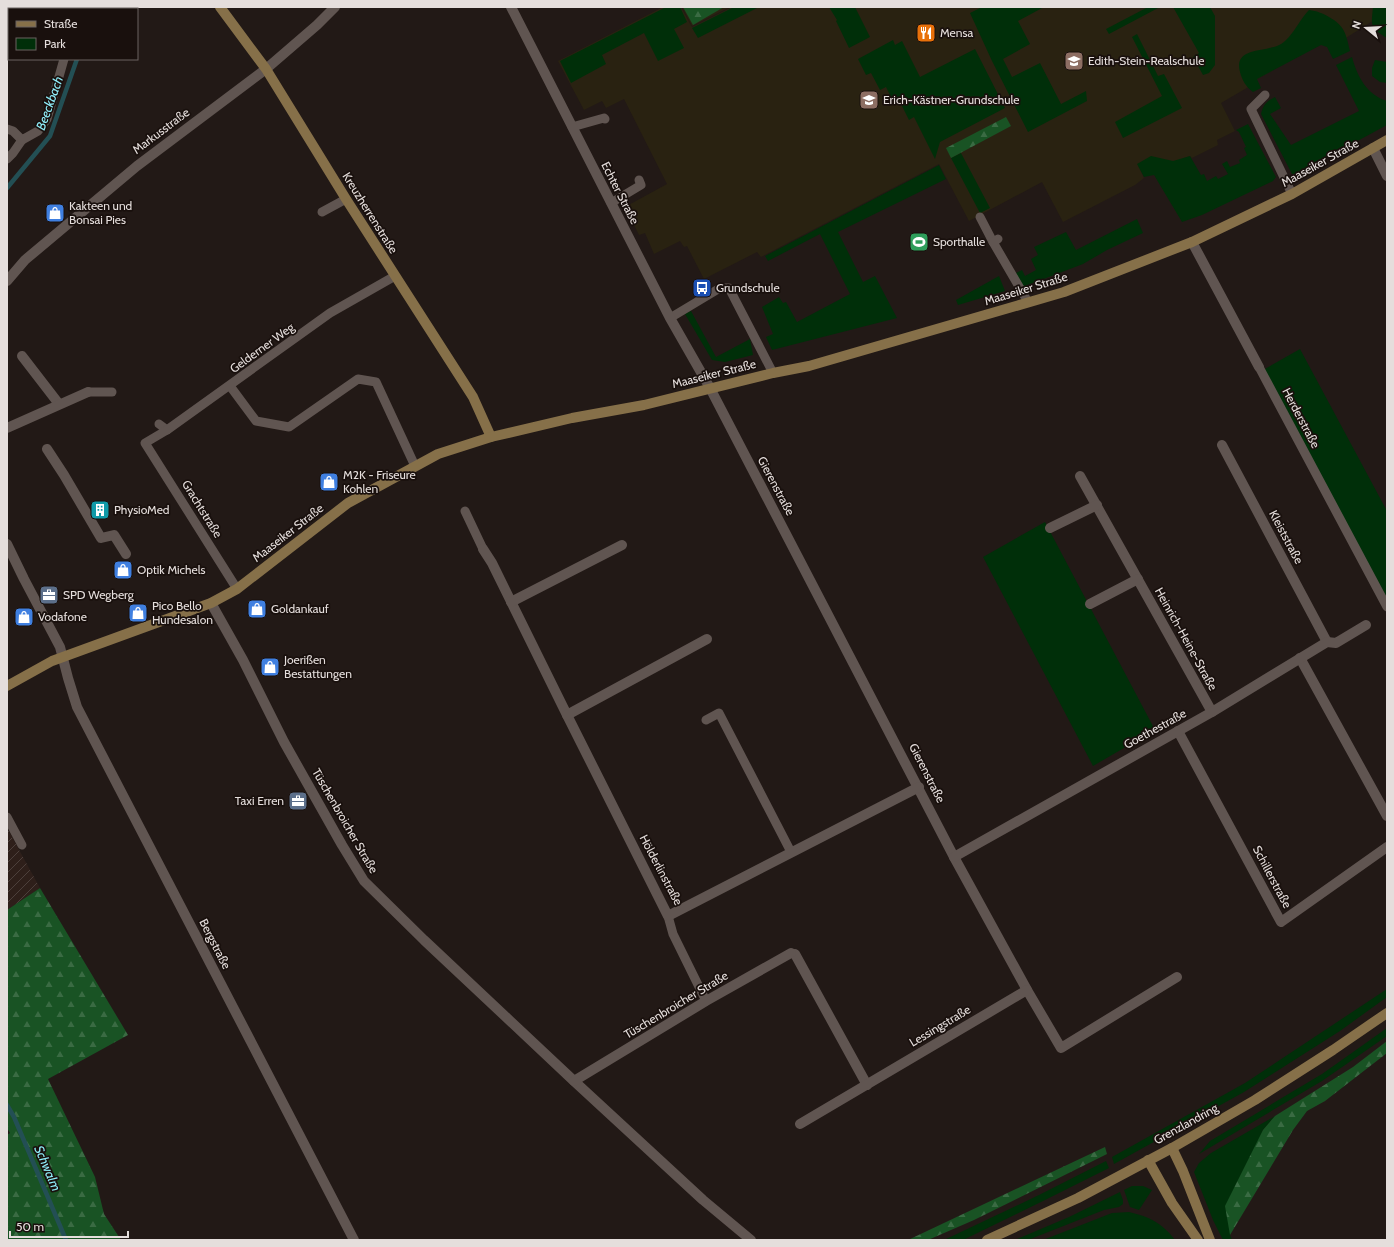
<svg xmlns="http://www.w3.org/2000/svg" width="1394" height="1247" font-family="Cabin,sans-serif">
  <defs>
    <pattern id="industrial-furrows" width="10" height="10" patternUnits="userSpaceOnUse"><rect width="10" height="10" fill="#2e1f1a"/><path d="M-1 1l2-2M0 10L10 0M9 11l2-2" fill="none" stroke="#4c3f3b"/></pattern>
    <pattern id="forest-firs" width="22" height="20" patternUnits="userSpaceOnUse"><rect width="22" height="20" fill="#195324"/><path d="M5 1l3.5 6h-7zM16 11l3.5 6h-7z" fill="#3a6b43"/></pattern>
  </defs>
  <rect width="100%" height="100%" fill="#221916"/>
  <polygon fill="url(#industrial-furrows)" points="7,828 40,888 7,910"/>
  <g fill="#292211">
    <polygon points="663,7 681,7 692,27 732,7 1387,7 1387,12 1333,46 1320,44 1257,79 1257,82 1221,103 1235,131 1217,140 1218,145 1192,158 1190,156 1174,162 1138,165 1144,178 1135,185 1063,222 1042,182 969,221 939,164 761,257 757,252 704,279 687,246 684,247 680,241 654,254 645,233 639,235 625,207 667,184 624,99 606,108 602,101 584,110 558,61"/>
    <polygon points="682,7 730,7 692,26"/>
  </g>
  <g fill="#002f09">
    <polygon points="666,7 680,7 687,22 674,29 684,48 658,61 644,33 602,55 606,64 571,83 560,61"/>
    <polygon points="734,7 759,7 698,38 692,28"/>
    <polygon points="829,7 855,7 870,37 849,48 836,21 837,20"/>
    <polygon points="982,7 1044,7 1018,21 1030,44 1003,59 1012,77 1040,63 1061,104 1086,91 1087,101 1028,132 992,61 970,13"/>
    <polygon points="1148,7 1160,7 1109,34 1106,29"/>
    <polygon points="1173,7 1210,7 1215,16 1215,65 1209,73 1203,75 1193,57 1199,53"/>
    <path d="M 1373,7 L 1387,7 L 1387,38 C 1370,28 1371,26 1373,7 Z"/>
    <path d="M 1309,10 C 1317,11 1322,13 1329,17 C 1345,26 1346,34 1350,51 L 1333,59 L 1327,47 L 1321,45 L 1257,79 L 1261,88 L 1253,92 C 1246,87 1242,80 1240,72 C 1233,47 1265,52 1279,45 C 1291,40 1299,20 1309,10 Z"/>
    <polygon points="1137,34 1158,76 1164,74 1182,108 1123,138 1115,122 1162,96 1132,37"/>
    <polygon points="893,40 895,45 902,41 920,77 975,49 1005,108 940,142 935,159 914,117 909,120 900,102 895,105 886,87 880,90 871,73 866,75 858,59"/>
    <path d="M 1352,57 C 1357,76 1367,95 1387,101 L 1387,125 L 1313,165 L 1310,175 L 1303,176 L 1292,174 L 1261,114 C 1263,105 1267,101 1275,97 L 1281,108 L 1270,114 L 1291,145 L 1359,111 L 1336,65 Z"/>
    <polygon points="1375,60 1387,62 1387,83 1380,82 1372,76 1372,68"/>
    <polygon points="1248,124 1276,177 1273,181 1202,215 1182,222 1154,175 1144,177 1137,164 1151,156 1173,161 1190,156 1201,175 1204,174 1207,181 1216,176 1218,179 1228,174 1222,164 1227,161 1230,167 1240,163 1239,160 1247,155 1244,148 1246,147 1239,132 1236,130"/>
    <polygon points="961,153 990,208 980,213 951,158"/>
    <polygon points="939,165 946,179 838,232 863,282 875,276 897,318 772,350 766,337 773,334 762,307 779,297 783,303 786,302 797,322 850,294 820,234 768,261 765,256"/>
    <polygon points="1137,219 1143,233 1107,250 1083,264 1020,288 1014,274 1022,270 1025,276 1036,270 1031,259 1038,255 1034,247 1066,232 1076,250"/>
    <polygon points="999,276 1005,291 958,305 956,300"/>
    <polygon points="691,311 716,357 750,339 753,355 725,362 712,360 685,314"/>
    <polygon points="1300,349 1387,511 1387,601 1263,370"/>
    <polygon points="1045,522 1155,730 1093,766 983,557"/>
    <polygon points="1387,989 1387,997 1340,1031 1244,1092 1114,1164 1112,1157 1245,1083"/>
    <polygon points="1387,1028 1387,1036 1322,1081 1199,1154 1210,1141 1322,1074"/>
    <polygon points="1275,1116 1263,1130 1230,1235 1232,1240 1223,1240 1213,1220 1194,1172 1199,1163 1211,1153"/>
    <polygon points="1106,1161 1109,1168 1043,1201 963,1240 944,1240 1039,1195"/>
    <polygon points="1132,1186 1143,1186 1152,1190 1139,1210 1130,1207 1124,1190"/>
    <polygon points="1120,1192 1123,1200 1123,1204 1119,1207 1104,1210 1028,1240 1015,1240 1069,1217"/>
    <path d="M 1129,1212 C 1150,1217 1162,1223 1175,1240 L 1043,1240 L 1112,1213 Z"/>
  </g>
  <g fill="url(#forest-firs)">
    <polygon points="683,7 724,7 693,25"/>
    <polygon points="1006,117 1011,126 951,158 946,148"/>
    <polygon points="40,888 128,1035 48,1079 95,1177 104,1214 121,1240 7,1240 7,1135 10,1133 7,1128 7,910"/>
    <polygon points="1387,1041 1387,1053 1325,1101 1307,1111 1293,1130 1230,1235 1225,1206 1263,1130 1275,1116 1353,1067"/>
    <polygon points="1105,1147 1107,1154 974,1220 928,1240 908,1240"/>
  </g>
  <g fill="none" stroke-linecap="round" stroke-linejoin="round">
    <g stroke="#234f54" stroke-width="4.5">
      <polyline points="92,9 92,7"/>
      <polyline points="7,188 50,136 77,59"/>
      <polyline points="7,1105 14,1117 66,1240"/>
    </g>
    <g stroke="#605551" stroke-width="9">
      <polyline points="80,9 81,7"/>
      <polyline points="1265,95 1251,109 1292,194"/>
      <polyline points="572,127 604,118 605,119"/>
      <polyline points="7,129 13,131 22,140 13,153 7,159"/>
      <polyline points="22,140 38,131 47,119 64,59"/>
      <polyline points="611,203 641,185 639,180"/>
      <polyline points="322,212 346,199"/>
      <polyline points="980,217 993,242"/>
      <polyline points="998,239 993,242 1028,302"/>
      <polyline points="670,318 720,288 729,288 773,373"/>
      <polyline points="1259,367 1387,607"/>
      <polyline points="230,386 256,421 289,427 358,379 376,382 415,466"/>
      <polyline points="88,392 112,392"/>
      <polyline points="159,424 167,430"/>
      <polyline points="465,511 483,549"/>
      <polyline points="237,589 145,443 167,430 330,313 395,276"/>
      <polyline points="706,720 719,713 791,852"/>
      <polyline points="7,817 22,845"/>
      <polyline points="668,916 673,934 706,1001"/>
    </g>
    <g stroke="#605551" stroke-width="10">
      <polyline points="511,7 670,318 710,388 954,857 1027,990 1061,1048 1177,977"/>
      <polyline points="1373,148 1387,176"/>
      <polyline points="1192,242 1259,367"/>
      <polyline points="7,281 25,260 137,166 266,69 317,25 335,7"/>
      <polyline points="22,356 59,404"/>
      <polyline points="7,428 88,392"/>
      <polyline points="1222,445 1327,642"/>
      <polyline points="47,449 64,475 101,538 114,535 126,554"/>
      <polyline points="1080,476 1212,712"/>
      <polyline points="1050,528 1097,505"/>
      <polyline points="7,544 24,579 60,647 68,678 77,707 354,1240"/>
      <polyline points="483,549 492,563 567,715 668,916 919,787"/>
      <polyline points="511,602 622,545"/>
      <polyline points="211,603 243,660 284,742 342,845 364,881 424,940 574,1081 703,1200 751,1240"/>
      <polyline points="1090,604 1138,579"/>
      <polyline points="1300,658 1387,816"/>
      <polyline points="567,715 707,639"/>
      <polyline points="1178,731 1281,922 1387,847"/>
      <polyline points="954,857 1212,712 1327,642 1336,643 1366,625"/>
      <polyline points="795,954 867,1085"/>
      <polyline points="574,1081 706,1001 791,953"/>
      <polyline points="800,1124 1027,990"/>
    </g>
    <g stroke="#867049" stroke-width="10">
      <polyline points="220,7 266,69 346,199 473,397 491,437"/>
      <polyline points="7,686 52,661 211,603 237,589 348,503 438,454 491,437 572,418 644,405 773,373 809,366 1064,292 1192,242 1292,194 1387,140"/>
      <polyline points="1172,1148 1183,1171 1210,1240"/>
      <polyline points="1148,1160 1172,1203 1198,1240"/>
      <polyline points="987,1240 1078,1198 1172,1148 1255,1100 1333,1050 1387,1013"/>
    </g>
  </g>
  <defs>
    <symbol id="restaurant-square" viewBox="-11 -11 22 22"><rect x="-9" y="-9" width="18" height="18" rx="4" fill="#e8710a" stroke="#19100d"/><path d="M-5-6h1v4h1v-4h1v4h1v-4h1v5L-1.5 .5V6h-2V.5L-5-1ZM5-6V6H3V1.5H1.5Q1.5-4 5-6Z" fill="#fff"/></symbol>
    <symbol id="school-square" viewBox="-11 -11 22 22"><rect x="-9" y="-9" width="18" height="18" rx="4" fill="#8d6e63" stroke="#19100d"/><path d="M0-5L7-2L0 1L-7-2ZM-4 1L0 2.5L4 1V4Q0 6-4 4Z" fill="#fff"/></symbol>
    <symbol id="shop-square" viewBox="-11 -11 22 22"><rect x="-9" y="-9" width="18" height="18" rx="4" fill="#3f7fe0" stroke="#19100d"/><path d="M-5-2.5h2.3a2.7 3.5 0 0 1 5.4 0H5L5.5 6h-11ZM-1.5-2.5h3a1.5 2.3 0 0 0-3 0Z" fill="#fff"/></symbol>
    <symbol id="stadium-square" viewBox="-11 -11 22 22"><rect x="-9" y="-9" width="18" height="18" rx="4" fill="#2e9e5b" stroke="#19100d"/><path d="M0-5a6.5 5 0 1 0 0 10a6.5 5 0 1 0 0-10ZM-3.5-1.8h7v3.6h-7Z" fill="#fff"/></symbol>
    <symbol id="bus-square" viewBox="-11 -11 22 22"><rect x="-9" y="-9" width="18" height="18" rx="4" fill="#1a4fb4" stroke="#19100d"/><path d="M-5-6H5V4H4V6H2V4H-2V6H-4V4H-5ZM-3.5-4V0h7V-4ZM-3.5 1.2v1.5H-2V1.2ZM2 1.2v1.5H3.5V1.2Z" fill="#fff"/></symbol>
    <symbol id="building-square" viewBox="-11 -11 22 22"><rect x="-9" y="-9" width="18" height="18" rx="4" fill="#0f9aa8" stroke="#19100d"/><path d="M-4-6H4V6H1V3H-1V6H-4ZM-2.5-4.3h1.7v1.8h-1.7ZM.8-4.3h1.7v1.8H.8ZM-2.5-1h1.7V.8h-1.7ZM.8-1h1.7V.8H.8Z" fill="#fff"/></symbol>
    <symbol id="office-square" viewBox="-11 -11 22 22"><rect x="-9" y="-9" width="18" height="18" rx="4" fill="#5c6f8a" stroke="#19100d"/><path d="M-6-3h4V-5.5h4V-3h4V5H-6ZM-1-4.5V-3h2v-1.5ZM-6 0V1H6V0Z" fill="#fff"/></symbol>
  </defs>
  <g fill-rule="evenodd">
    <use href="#restaurant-square" x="915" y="22" width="22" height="22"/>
    <use href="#school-square" x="1063" y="50" width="22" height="22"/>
    <use href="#school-square" x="858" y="89" width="22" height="22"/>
    <use href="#shop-square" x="44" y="202" width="22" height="22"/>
    <use href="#stadium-square" x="908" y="231" width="22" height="22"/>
    <use href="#bus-square" x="691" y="277" width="22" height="22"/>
    <use href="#shop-square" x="318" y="471" width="22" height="22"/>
    <use href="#building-square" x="89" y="499" width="22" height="22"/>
    <use href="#shop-square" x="112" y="559" width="22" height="22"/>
    <use href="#office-square" x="38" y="584" width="22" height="22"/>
    <use href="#shop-square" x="246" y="598" width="22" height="22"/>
    <use href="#shop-square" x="127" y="602" width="22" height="22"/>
    <use href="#shop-square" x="13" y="606" width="22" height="22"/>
    <use href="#shop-square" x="259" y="656" width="22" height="22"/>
    <use href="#office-square" x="287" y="790" width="22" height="22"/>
  </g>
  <g text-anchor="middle" stroke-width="3.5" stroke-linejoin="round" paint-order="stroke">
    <g font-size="12" fill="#e5dedc" stroke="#19100d" text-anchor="start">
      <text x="940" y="37">Mensa</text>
      <text x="1088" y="65">Edith-Stein-Realschule</text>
      <text x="883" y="104">Erich-Kästner-Grundschule</text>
      <text x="69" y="210">Kakteen und<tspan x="69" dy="14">Bonsai Pies</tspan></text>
      <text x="933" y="246">Sporthalle</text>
      <text x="716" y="292">Grundschule</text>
      <text x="343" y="479">M2K - Friseure<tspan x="343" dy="14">Kohlen</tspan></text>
      <text x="114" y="514">PhysioMed</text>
      <text x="137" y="574">Optik Michels</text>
      <text x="63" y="599">SPD Wegberg</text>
      <text x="152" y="610">Pico Bello<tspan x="152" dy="14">Hundesalon</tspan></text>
      <text x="271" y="613">Goldankauf</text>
      <text x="38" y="621">Vodafone</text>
      <text x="284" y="664">Joerißen<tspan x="284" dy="14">Bestattungen</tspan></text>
      <text x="284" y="805" text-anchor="end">Taxi Erren</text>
    </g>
    <g font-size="12" fill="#e5dedc" stroke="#19100d">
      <text transform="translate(161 131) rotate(-37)" y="4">Markusstraße</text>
      <text transform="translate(1320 163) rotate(-29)" y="4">Maaseiker Straße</text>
      <text transform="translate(620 193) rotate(63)" y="4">Echter Straße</text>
      <text transform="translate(370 213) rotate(58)" y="4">Kreuzherrenstraße</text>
      <text transform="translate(1026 289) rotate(-17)" y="4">Maaseiker Straße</text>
      <text transform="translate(262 348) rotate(-36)" y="4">Gelderner Weg</text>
      <text transform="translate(714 374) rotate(-14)" y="4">Maaseiker Straße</text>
      <text transform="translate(1301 418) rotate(62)" y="4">Herderstraße</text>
      <text transform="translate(776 486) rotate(62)" y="4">Gierenstraße</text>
      <text transform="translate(202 509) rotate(58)" y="4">Grachtstraße</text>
      <text transform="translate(288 533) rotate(-38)" y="4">Maaseiker Straße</text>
      <text transform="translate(1286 537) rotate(62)" y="4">Kleiststraße</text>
      <text transform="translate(1186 639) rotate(61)" y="4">Heinrich-Heine-Straße</text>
      <text transform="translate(1155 729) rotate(-29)" y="4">Goethestraße</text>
      <text transform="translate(927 773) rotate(63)" y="4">Gierenstraße</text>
      <text transform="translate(345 821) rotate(60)" y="4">Tüschenbroicher Straße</text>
      <text transform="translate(661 870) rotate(62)" y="4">Hölderlinstraße</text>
      <text transform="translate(1272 877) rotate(62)" y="4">Schillerstraße</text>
      <text transform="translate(215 944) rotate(63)" y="4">Bergstraße</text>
      <text transform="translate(676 1005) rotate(-31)" y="4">Tüschenbroicher Straße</text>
      <text transform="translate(940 1026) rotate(-31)" y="4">Lessingstraße</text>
      <text transform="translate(1186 1124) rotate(-29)" y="4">Grenzlandring</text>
    </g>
    <g font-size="13" font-style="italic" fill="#90effb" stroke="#19100d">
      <text transform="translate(49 103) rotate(-70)" y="5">Beeckbach</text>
      <text transform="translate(48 1168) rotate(67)" y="5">Schwalm</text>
    </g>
  </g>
  <rect width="1394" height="1247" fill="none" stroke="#e5dedc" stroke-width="16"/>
  <rect x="8" y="8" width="130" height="52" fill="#19100d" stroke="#6b6260"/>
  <rect x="16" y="21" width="20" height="6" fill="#867049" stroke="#6b6260"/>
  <text x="44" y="28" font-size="12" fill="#e5dedc">Straße</text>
  <rect x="16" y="38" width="20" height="12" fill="#002f09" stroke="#6b6260"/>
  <text x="44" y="48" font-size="12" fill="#e5dedc">Park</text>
  <g transform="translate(1366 28) rotate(288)" stroke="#19100d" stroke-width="3" paint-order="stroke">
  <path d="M0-3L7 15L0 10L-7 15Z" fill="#e5dedc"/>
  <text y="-6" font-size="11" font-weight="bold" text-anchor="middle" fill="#e5dedc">N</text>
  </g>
  <path d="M10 1231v6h118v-6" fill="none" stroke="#e5dedc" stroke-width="2"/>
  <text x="16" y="1231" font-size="12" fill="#e5dedc" stroke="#19100d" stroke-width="3" paint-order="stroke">50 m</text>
</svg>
